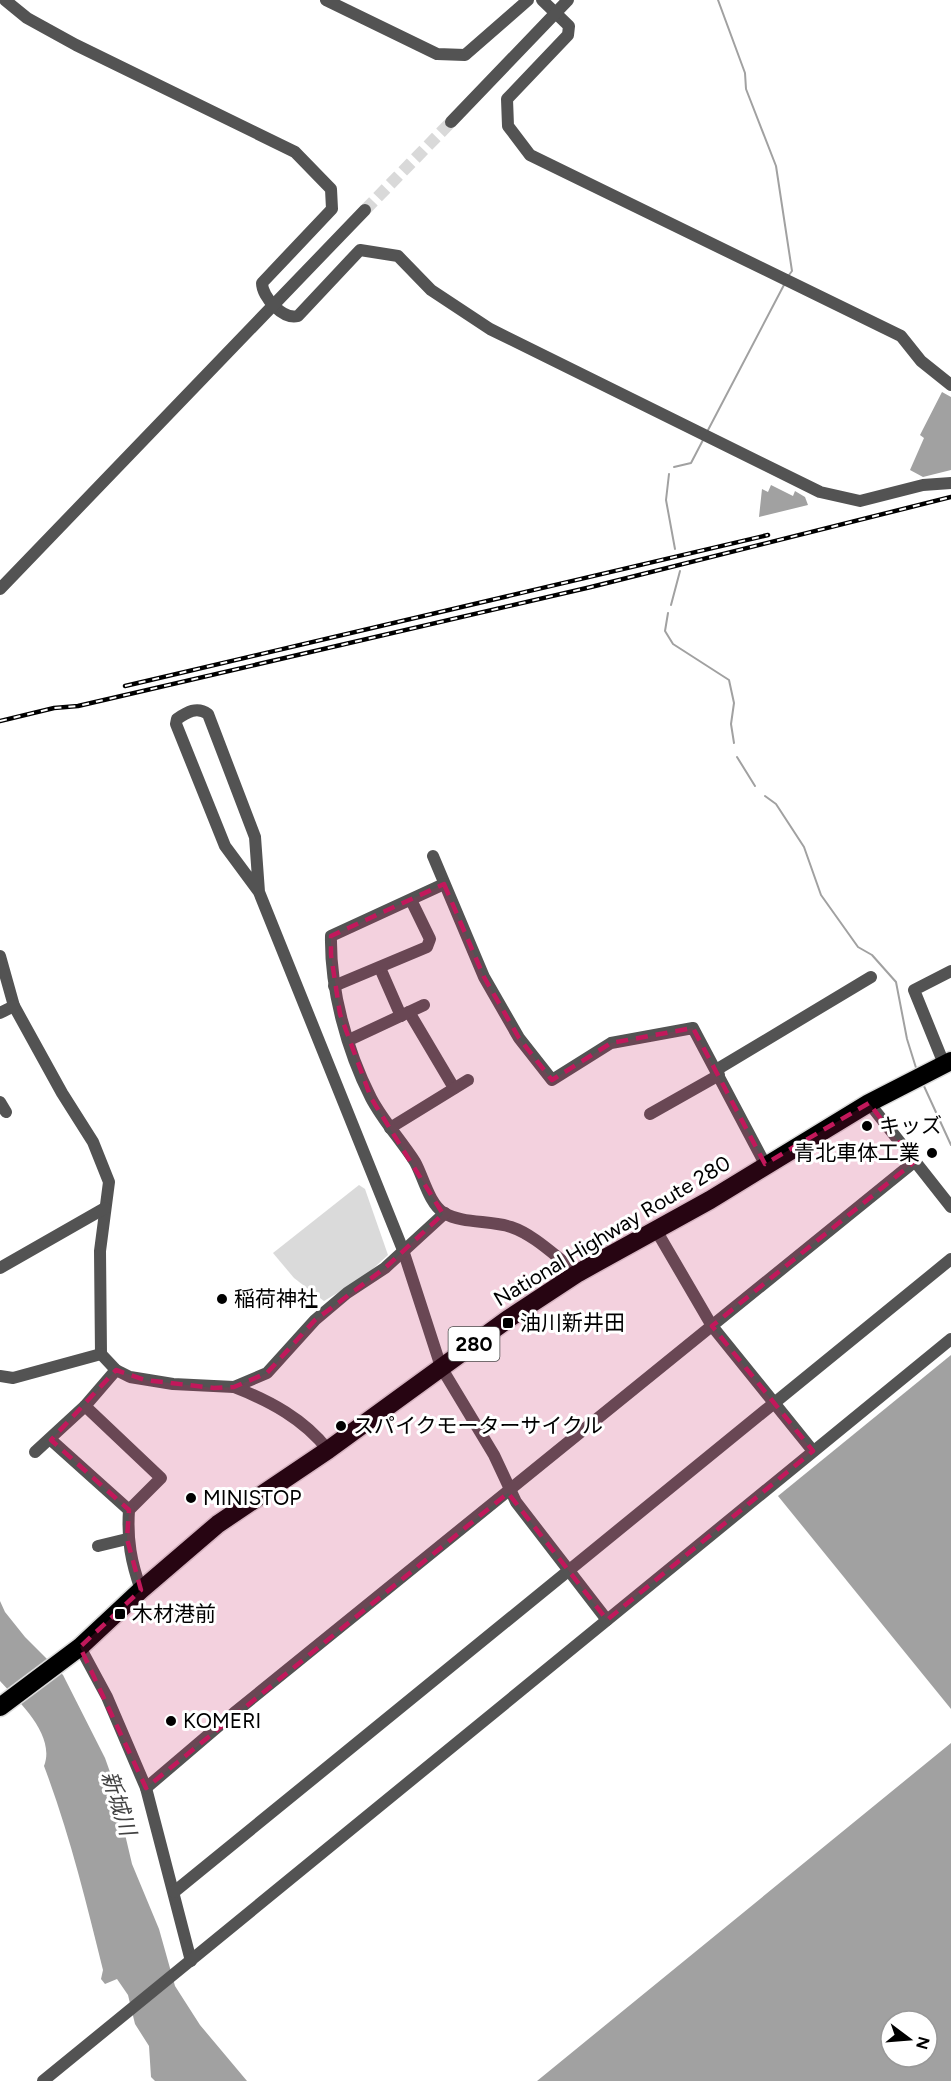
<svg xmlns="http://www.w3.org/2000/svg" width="951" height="2081" font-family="Figtree,'Noto Sans JP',sans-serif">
  <rect width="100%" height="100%" fill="#fff"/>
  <polygon fill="#dadada" points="359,1185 365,1189 388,1255 364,1277 324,1301 294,1278 273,1253"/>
  <g fill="#a1a1a1" fill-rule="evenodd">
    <polygon points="942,392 951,397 951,470 923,477 910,470 924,438 920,435"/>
    <polygon points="771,485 793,496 795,491 805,497 808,505 759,517 762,489 768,492"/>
    <polygon points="951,1355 951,1709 778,1496"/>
    <path d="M 0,1601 L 5,1612 L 25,1637 L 63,1675 L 105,1758 L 121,1803 L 120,1813 L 132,1864 L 159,1929 L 175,1986 L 200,2025 L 247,2081 L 155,2081 L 151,2077 L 149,2046 L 135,2024 L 128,1995 L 117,1979 L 105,1984 L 101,1979 L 103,1970 C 86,1901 69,1832 44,1766 C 56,1735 19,1702 0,1681 Z"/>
    <path d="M 951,1743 L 951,2081 L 537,2081 ZM 891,2021 L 927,2021 L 927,2057 L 891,2057 Z"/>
  </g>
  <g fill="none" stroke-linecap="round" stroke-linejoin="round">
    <g stroke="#a1a1a1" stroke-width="2">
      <polyline points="718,0 745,73 746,89 776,166 792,271 789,275"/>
      <polyline points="707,432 785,283"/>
      <polyline points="674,467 691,463 703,440"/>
      <polyline points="669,474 666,500 675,549"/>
      <polyline points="671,605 680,571"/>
      <polyline points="668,613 665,631 673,644 729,680 734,703 731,724 734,743"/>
      <polyline points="737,757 755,786"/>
      <polyline points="765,796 776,804 804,847 821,895 858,947 872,955 896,982 907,1039 917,1071"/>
      <polyline points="923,1084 951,1145"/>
    </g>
    <polyline stroke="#d9d9d9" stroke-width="12" stroke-dasharray="12 6" stroke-linecap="butt" points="365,210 451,122"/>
    <defs>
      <polyline id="highway" points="0,1707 80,1647 141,1590 218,1524 328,1450 508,1319 578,1273 710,1200 869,1103 951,1061"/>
    </defs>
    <use href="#highway" stroke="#dbdbdb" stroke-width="21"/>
    <g stroke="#535353" stroke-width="12">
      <path d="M 5,0 L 27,18 L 76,45 L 295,152 L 331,189 L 332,209 L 262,283 C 262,297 283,320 298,316 L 360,250 L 398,256 L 431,290 L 490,329 L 820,492 L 860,501 L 923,485 L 951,483"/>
      <polyline points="326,0 437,54 465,55 528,0"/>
      <polyline points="542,0 569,26 568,35 507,99 508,126 530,155 901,336 921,361 951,385"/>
      <polyline points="451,122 568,0"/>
      <polyline points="0,589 365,210"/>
      <polyline points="433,856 484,977 519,1038 552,1080 611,1043 693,1028 765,1164"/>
      <path d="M 444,884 L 331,936 C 330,989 347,1051 371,1098 C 383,1121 401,1140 415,1162 C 423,1176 429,1204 444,1213 C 463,1224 490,1220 511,1227 C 535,1235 557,1258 578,1273"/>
      <path d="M 259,892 L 255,837 L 208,714 C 197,706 187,712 177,719 L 176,724 L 225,846 L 259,892 L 403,1250 L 441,1367 L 494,1455 L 516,1502 L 607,1620"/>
      <polyline points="0,956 14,1006 62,1093 93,1142 109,1182 100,1251 101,1354 116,1370 130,1377 173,1384 234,1387 267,1373 315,1320 347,1293 385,1268 445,1213"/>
      <polyline points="380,968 401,1016"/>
      <polyline points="334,986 427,947 430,939 411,900"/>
      <polyline points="409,1012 454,1088"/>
      <polyline points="0,1013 14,1006"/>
      <polyline points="349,1040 424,1005"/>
      <polyline points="944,1064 914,990 951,971"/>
      <polyline points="716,1070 871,977"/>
      <polyline points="0,1102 6,1112"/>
      <polyline points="869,1103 951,1207"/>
      <polyline points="650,1114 719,1075"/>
      <polyline points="390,1128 468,1080"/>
      <polyline points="656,1230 712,1326 813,1451"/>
      <polyline points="0,1268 105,1208"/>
      <path d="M 116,1370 L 85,1406 L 161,1478 L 129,1510 C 127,1540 131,1562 141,1590"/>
      <polyline points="0,1376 13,1378 101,1354"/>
      <path d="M 234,1387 C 270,1401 304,1419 328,1450"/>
      <polyline points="51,1440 129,1510"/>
      <polyline points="35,1452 85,1406"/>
      <polyline points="98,1546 127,1539"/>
      <polyline points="80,1647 107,1697 146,1788 191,1961"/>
      <polyline points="146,1788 234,1713 914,1162"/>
      <polyline points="174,1892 951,1259"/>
      <polyline points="43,2081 951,1339"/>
    </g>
    <use href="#highway" stroke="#000" stroke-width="18"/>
    <defs>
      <g id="rail">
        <polyline points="125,686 768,535"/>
        <polyline points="0,721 54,708 78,706 591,587 951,497"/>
      </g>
    </defs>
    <use href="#rail" stroke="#000" stroke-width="4.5"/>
    <use href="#rail" stroke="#fff" stroke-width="2" stroke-dasharray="7" stroke-linecap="butt"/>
  </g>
  <path fill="#c2185b" fill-opacity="0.2" stroke="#c2185b" stroke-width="4.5" stroke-dasharray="12 8" stroke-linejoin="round" d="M 444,884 L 484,977 L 519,1038 L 552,1080 L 611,1043 L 693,1028 L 765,1164 L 869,1103 L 914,1162 L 712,1326 L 813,1451 L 607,1620 L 508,1493 L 146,1788 L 80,1647 L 141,1590 L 127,1539 L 129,1510 L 51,1440 L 116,1370 L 145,1380 L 214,1388 L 234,1387 L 267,1373 L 315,1320 L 385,1268 L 443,1214 L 371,1098 L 340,1014 L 331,955 L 331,936 Z"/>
  <g fill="#000" stroke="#fff" stroke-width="2">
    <circle cx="867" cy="1126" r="6"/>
    <circle cx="932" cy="1153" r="6"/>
    <circle cx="222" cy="1299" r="6"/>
    <rect x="502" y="1317" width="12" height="12" rx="3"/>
    <circle cx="341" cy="1426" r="6"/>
    <circle cx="191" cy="1498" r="6"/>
    <rect x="114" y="1608" width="12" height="12" rx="3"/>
    <circle cx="171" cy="1721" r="6"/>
  </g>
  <g text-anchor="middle" stroke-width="6" stroke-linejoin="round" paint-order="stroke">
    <rect fill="#fff" stroke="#4c4c4c" stroke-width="1.5" x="448.5" y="1327" width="51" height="34" rx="4.5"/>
    <g font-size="20" font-weight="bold" fill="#000">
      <text x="474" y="1351">280</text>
    </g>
    <g font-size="21" fill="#000" stroke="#fff" text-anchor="start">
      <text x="879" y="1133">キッズ</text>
      <text x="920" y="1160" text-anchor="end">青北車体工業</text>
      <text x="234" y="1306">稲荷神社</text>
      <text x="520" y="1330">油川新井田</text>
      <text x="353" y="1433">スパイクモーターサイクル</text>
      <text x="203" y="1505">MINISTOP</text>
      <text x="132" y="1621">木材港前</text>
      <text x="183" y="1728">KOMERI</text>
    </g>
    <g font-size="21" fill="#000" stroke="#fff">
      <text transform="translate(612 1231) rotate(-31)" y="7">National Highway Route 280</text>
    </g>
    <g font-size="22" font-style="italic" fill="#424242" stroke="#fff">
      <text transform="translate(119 1803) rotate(72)" y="8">新城川</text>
    </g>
  </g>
  <g transform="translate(909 2039) rotate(106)"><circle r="28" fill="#ffffff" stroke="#999999" stroke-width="1.5"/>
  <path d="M0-4.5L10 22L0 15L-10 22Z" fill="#000000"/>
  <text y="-9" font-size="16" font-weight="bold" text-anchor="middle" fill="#000000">N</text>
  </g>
</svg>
